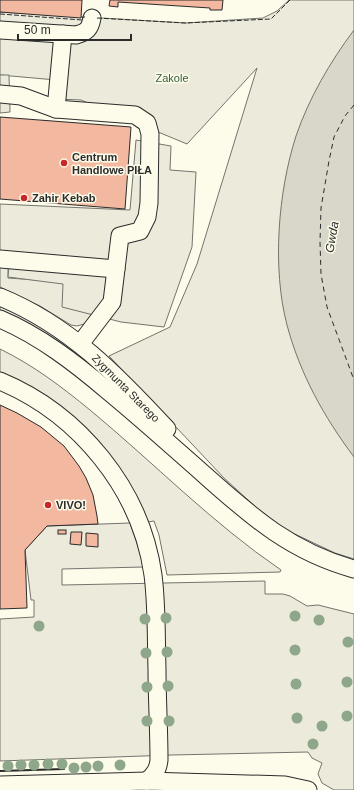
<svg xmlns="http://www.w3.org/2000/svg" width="354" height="790" font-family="Arial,sans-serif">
  <rect width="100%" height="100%" fill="#fdfbea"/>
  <g fill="#ecebdb" stroke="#74746e">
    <polygon points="289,0 354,0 354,559 335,553 284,529 259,510 224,478 109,356 170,327 197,264 257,68 187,144 81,100 54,99 56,80 0,75 0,12 186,23 263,18 277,11"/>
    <polygon points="0,266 8,266 8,278 65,282 92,310 93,315 84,324 77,326 71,325 40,306 0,287"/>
    <polygon points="0,305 17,313 64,340 103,375 58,341 30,325 0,310"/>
    <path d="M 0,349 C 33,365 62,387 90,410 C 154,463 212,523 281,570 L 280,572 L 167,575 L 159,535 L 154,521 L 148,522 C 140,504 132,486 121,470 C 89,423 51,396 0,373 Z"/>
  </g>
  <g fill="#eceadb" stroke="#74746e">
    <polygon points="0,75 9,75 10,112 0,113"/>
    <polygon points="136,140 171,146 170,170 196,172 192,247 164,327 121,322 62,307 63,284 8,277 10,256 0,254 0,204 130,210"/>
    <polygon points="130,523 140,552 143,567 62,569 62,585 265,581 265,594 283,594 290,596 307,606 318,605 354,614 354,790 334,790 322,783 318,774 322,763 312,758 308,752 172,755 0,761 0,619 34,617 34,600 31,600 25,550 47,526"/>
  </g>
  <path fill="#d8d7c9" stroke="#74746e" d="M 354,30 L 354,457 C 324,417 300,374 287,325 C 272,268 278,192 296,136 C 309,98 330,62 354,30 Z"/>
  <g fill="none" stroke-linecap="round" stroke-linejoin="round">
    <polyline stroke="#2b2b2b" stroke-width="1" stroke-dasharray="5 4" stroke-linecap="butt" points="354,105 345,116 334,137 329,161 321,208 320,242 321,274 327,307 354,380"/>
  </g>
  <g fill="#f2b8a0" stroke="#2b2b2b">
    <polygon points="0,0 82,0 81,18 0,12"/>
    <polygon points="110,0 223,0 222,10 210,10 210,8 118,2 118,7 109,6"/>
    <polygon points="0,117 131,127 125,209 0,199"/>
    <polygon points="0,405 17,413 41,427 64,446 79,466 86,478 93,495 97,516 98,524 47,526 25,550 27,608 0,609"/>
    <rect x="58" y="530" width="8" height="4"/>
    <polygon points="71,532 82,532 81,545 70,544"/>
    <polygon points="86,533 98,534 98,547 86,546"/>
  </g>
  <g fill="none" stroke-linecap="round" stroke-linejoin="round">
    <defs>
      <g id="minor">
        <path d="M 0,30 L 76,35 C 87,32 90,29 92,18"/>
        <polyline points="0,94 21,96 56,109 135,115 147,123 150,134 149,203 147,217 140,231 120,236 112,302 80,344"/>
        <polyline points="56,109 63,34"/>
        <polyline points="0,259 116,269"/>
        <path d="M 0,297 C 69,325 118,376 167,429"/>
        <path d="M 0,319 C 40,336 75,363 108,391 C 142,419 174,448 207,477 C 253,518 292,552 354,569"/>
        <path d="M 0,381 C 79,414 141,489 153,575 C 157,606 156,637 157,669 C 157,699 159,729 159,760 C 158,770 154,775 147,781"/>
        <polyline points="0,785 147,781 285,785 308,790"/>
      </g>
    </defs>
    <use href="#minor" stroke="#2b2b2b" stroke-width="19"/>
    <use href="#minor" stroke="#fdfbea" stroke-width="17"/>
    <g stroke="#2b2b2b" stroke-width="1" stroke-dasharray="5 2" stroke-linecap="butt">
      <polyline points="0,14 82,20 83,17 85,17"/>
      <polyline points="97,18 185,23 271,19 290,0"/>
    </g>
    <polyline stroke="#2b2b2b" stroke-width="2" points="0,771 64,769"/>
  </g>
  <g fill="#8ea78a">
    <circle cx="295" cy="616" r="5.5"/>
    <circle cx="166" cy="618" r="5.5"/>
    <circle cx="145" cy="619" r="5.5"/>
    <circle cx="319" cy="620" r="5.5"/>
    <circle cx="39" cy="626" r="5.5"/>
    <circle cx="348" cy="642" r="5.5"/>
    <circle cx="295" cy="650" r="5.5"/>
    <circle cx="167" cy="652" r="5.5"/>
    <circle cx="146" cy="653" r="5.5"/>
    <circle cx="347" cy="682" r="5.5"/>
    <circle cx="296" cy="684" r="5.5"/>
    <circle cx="168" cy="686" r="5.5"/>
    <circle cx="147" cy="687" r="5.5"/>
    <circle cx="347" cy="716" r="5.5"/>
    <circle cx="297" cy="718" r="5.5"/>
    <circle cx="147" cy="721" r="5.5"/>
    <circle cx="169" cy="721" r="5.5"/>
    <circle cx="322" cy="726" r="5.5"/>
    <circle cx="313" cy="744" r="5.5"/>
    <circle cx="48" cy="764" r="5.5"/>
    <circle cx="62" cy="764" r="5.5"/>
    <circle cx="21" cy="765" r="5.5"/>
    <circle cx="34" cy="765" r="5.5"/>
    <circle cx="120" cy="765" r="5.5"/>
    <circle cx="8" cy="766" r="5.5"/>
    <circle cx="98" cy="766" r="5.5"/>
    <circle cx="86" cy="767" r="5.5"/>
    <circle cx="74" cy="768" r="5.5"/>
  </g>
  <g fill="#c62828" stroke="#fdfbea" stroke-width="1.5">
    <circle cx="64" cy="163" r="4"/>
    <circle cx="24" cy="198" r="4"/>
    <circle cx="48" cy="505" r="4"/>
  </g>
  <g text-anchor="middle" stroke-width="3" stroke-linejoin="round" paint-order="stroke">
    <g font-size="11" fill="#34623c" stroke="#fdfbea">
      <text x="172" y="82">Zakole</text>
    </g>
    <g font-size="11" font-weight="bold" fill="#2b2b2b" stroke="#fdfbea" text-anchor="start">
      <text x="72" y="161">Centrum<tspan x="72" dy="13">Handlowe PIŁA</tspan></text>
      <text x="32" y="202">Zahir Kebab</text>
      <text x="56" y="509">VIVO!</text>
    </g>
    <g font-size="11" fill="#2b2b2b" stroke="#fdfbea">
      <text transform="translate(126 388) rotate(45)" y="4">Zygmunta Starego</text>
    </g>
    <g font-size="12" font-style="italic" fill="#2b2b2b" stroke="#fdfbea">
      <text transform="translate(332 237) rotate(-80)" y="4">Gwda</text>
    </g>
  </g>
  <path d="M18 34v6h113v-6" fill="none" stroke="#2b2b2b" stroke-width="2"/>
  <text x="24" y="34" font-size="12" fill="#2b2b2b" stroke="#fdfbea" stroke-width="3" paint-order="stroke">50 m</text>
</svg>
